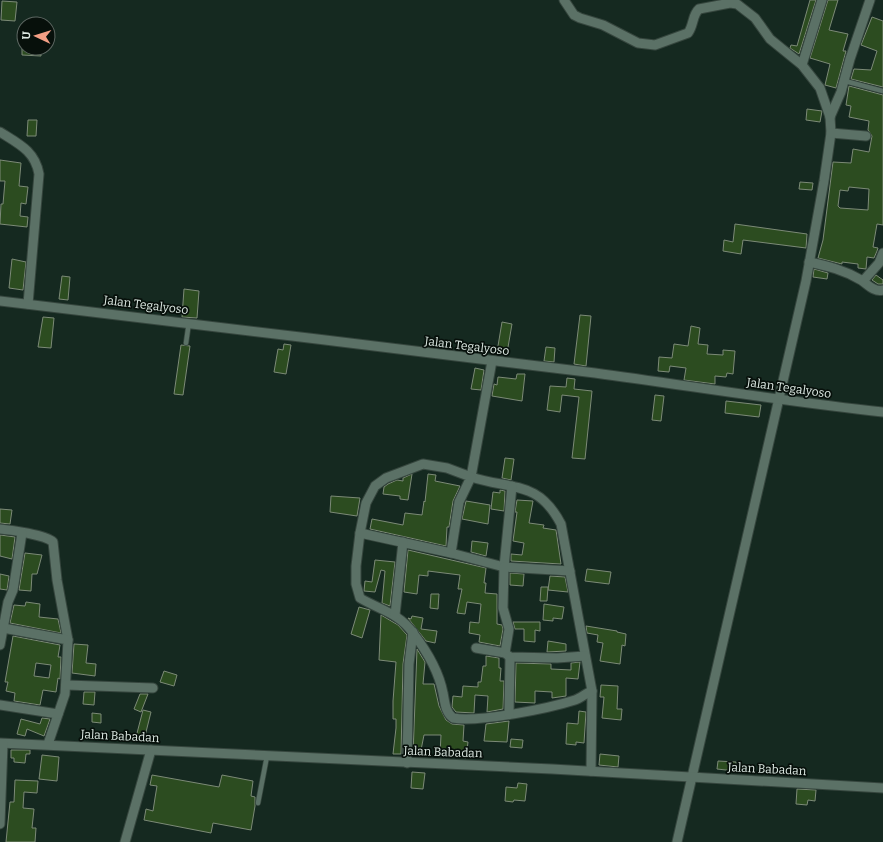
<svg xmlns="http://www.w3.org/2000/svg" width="883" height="842" font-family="Bitter,serif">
  <rect width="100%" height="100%" fill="#152920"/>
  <g fill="#2c4c20" stroke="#7c8a77" fill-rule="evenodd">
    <polygon points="810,0 816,0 799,54 790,48 791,45 797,46"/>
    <polygon points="828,0 838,0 829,30 848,34 843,51 846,51 836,88 825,85 830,64 810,58"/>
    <polygon points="2,1 17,2 15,21 1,20"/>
    <polygon points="872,17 883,21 883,87 851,79 854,69 871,70 877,51 861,45"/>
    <polygon points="22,48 41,48 41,56 22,55"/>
    <path d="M 849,86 L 883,95 L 883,225 L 877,224 L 873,247 L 878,248 L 877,251 L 874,258 L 867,257 L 866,269 L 858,268 L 858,264 L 842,262 L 842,264 L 818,258 L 823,240 L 833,162 L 851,163 L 853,149 L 869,152 L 872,136 L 868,130 L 869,121 L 849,117 L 851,106 L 846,105 ZM 849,187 L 869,189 L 868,210 L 840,208 L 838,206 L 840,190 L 848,191 Z"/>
    <polygon points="807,109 822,111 820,122 806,120"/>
    <polygon points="28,120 37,120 36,136 27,136"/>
    <polygon points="0,160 21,163 19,186 28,187 26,204 21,203 20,216 28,217 27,227 0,224 1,204 3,204 5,181 0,181"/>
    <polygon points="800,182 813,183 812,190 799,189"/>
    <polygon points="735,224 807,234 806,248 743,240 741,254 723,251 724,240 733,242"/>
    <polygon points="12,259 26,262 23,290 9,288"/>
    <polygon points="814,269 828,273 827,279 813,277"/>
    <polygon points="876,275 883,280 883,284 878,284 872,280"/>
    <polygon points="62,276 70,277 68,300 59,299"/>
    <polygon points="184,289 199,291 197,318 182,317"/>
    <polygon points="580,315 591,316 586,366 574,364"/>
    <polygon points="43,317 54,318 51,348 38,347"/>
    <polygon points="502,322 512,324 507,353 497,352"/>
    <polygon points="691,326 700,328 698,344 708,345 707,354 723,355 723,350 735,351 733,374 727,373 726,377 715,376 715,384 684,380 686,368 670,366 669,372 658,371 659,357 672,358 674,344 688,346"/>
    <polygon points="284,344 291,345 286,374 274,372 278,349 283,350"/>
    <polygon points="181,345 190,346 183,395 174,394"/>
    <polygon points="546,347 555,348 554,362 544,361"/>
    <polygon points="475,368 484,370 481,390 471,389"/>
    <polygon points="517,374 525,374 522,401 492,396 494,384 497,385 498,377 516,379"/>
    <polygon points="567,378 575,379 574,389 592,391 585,459 572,458 579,397 562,395 560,412 547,410 550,386 566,387"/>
    <polygon points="655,395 664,396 661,421 652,420"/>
    <polygon points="726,401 761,405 759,417 725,413"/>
    <polygon points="505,458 514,459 511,480 502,478"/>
    <polygon points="412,474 408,500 400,499 400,496 383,494 384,487 388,484 397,480 403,481 403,478"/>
    <polygon points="428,474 436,475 435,481 460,486 453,501 449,527 447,527 446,546 370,529 372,519 403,525 405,513 422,515 424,501 425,502"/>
    <polygon points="500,490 505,491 504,511 491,509 493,492 500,493"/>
    <polygon points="331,496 360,498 357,516 330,512"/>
    <polygon points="517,500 533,501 529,523 544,525 543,528 556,530 561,564 511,561 511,554 522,555 524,543 513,541 517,512 515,512"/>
    <polygon points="466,501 490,505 488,524 462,519"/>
    <polygon points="0,509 12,510 10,524 0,523"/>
    <polygon points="0,535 15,537 12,559 0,556"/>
    <polygon points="472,541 488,543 486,556 471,552"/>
    <polygon points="408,550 486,568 484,583 486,583 485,593 497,594 497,624 502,625 503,629 500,646 479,642 480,635 469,633 470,622 479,623 481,604 467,602 465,614 457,613 462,589 458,589 460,575 428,571 428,576 419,575 417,594 404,592"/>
    <polygon points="25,553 42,555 37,574 32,574 31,591 19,590"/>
    <polygon points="375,560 395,562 390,606 382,603 385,571 381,570 375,592 364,591 365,581 372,582"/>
    <polygon points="587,569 611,572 609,584 585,581"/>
    <polygon points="510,573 524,574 523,586 510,585"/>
    <polygon points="0,574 9,576 7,590 0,589"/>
    <polygon points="550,576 565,577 568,592 548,590"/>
    <polygon points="541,587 548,587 547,601 540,601"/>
    <polygon points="431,594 439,594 438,609 430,608"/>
    <polygon points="26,602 40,604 39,617 58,619 61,633 10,623 14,605 25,606"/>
    <polygon points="544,604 564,607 562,619 553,618 553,621 543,620"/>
    <polygon points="359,607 370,610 362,638 351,634"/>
    <polygon points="381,615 398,625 407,635 403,664 401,754 393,754 396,728 396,719 393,719 393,701 396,662 379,660"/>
    <polygon points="412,616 423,618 421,629 437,631 435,643 426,641 408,618 411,619"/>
    <polygon points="513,622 540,622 540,631 535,630 535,642 524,641 524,629 515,629"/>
    <polygon points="586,626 617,631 617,632 626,634 625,646 622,645 620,664 600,661 603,643 597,642 598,635 587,633"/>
    <path d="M 13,636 L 60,645 L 58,657 L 61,657 L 60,679 L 58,678 L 56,692 L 43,690 L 40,705 L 14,701 L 15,693 L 6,691 L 8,682 L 5,682 ZM 36,663 L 51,665 L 49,678 L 34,676 Z"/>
    <polygon points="548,641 566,644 566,651 547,652"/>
    <polygon points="74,644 88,645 86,663 96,664 95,676 72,673"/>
    <polygon points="417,649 425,662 423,684 434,684 439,706 446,720 452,724 464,725 463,741 468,742 466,758 440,754 441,735 424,735 420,755 413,755"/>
    <polygon points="486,656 499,658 499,668 501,668 500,681 504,681 503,709 487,712 488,696 475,695 474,713 456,712 452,707 453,696 462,697 463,686 478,687 478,682 481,682 483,666 486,666"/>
    <polygon points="580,662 578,679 566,678 566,696 552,698 552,692 535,691 535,703 515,702 516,663 551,664 551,669 571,670 571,663"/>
    <polygon points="164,671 177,675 174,686 160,682"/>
    <polygon points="601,685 618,686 617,709 622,709 621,720 602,718 604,697 600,697"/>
    <polygon points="84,692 95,692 94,705 83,704"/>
    <polygon points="140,694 148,694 141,712 134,709"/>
    <polygon points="143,710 151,712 144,740 136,737"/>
    <polygon points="579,711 586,712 584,743 576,742 576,745 566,744 567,723 578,724"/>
    <polygon points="92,713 101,714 101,723 92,722"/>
    <polygon points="42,718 50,719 44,736 27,729 25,736 17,734 21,719 40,724"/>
    <polygon points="509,721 507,742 484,741 486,724"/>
    <polygon points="511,739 523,740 522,748 510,747"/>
    <polygon points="11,750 30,750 30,754 26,754 25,763 14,762 14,758 11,758"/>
    <polygon points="600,754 619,756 618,767 599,765"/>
    <polygon points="42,755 59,757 57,781 39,779"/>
    <polygon points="718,761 736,762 735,771 717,769"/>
    <polygon points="412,772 425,773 423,789 411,788"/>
    <polygon points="152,775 219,787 222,775 253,781 251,796 255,797 255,806 251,830 213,823 211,833 144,820 146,809 153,811 155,798 157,786 150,785"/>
    <polygon points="15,780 38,781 37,793 24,792 23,808 34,809 32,828 36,828 35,842 6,842 10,802 14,802"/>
    <polygon points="518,783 527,784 525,801 514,800 513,802 505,801 506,787 517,788"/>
    <polygon points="797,789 816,790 815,801 808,800 807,805 796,804"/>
  </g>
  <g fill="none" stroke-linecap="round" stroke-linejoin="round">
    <defs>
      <g id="lane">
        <polyline points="845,81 883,91"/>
        <polyline points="186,343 189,322"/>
        <polyline points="258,803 267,756"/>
      </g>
      <g id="street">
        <path d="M 564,0 L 574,15 L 580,18 L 603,25 L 638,43 L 655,45 L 688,33 C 694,25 692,15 699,9 L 730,3 L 737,4 L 755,18 L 770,39 L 802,65 L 820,88 L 830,117 L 831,133 L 824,181 L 806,281 L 677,842"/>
        <polyline points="802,65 822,0"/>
        <polyline points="830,117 841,92 850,59 870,0"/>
        <path d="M 0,132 C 19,144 35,151 39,174 L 28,304"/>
        <polyline points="831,133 866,136"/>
        <path d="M 809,262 C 828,266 844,270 861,280 C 867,284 875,293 883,290"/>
        <polyline points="863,281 879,263 883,253"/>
        <path d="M 0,301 C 198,324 397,349 595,373 C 691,386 787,402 883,412"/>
        <path d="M 492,361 L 471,477 C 512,490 538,480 561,524 L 592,691 L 591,771"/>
        <path d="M 512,486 L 504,567 L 451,553 L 459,502 L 471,477 L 447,468 L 423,464 L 386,478 L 375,486 L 366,503 L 360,533 L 356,566 L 356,584 L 360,598 C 380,610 399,613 413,633 C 426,650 439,672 443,693 C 445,702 445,712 453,718 C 478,723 550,708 575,700 C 581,698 586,693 592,691"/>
        <path d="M 0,529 C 11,530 46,535 53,542 L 57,580 L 68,640"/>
        <polyline points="360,533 451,553"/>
        <polyline points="395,615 403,542"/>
        <polyline points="3,628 68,640 65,694 48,744"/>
        <polyline points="0,645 8,602 13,590 22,533"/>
        <polyline points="476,648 505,653 510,657 557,658 585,656"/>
        <polyline points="505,653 509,629 503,608 504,567 570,571"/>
        <polyline points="66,685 153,688"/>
        <polyline points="0,705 58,714"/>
        <polyline points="509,714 510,657"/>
        <polyline points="0,743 552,769 883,788"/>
        <polyline points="407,763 409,664 413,632"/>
        <polyline points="0,824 3,744"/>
        <polyline points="125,842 151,750"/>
      </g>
    </defs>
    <use href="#lane" stroke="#36463e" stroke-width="6"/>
    <use href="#street" stroke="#36463e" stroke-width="11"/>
    <use href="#lane" stroke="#5b7166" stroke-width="4.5"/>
    <use href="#street" stroke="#5b7166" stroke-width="9"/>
  </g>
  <g text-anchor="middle" stroke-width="3.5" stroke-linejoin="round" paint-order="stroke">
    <g font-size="12" fill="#deeae4" stroke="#07100b">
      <text transform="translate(146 305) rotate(7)" y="4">Jalan Tegalyoso</text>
      <text transform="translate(467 346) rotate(7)" y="4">Jalan Tegalyoso</text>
      <text transform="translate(789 388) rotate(8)" y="4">Jalan Tegalyoso</text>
      <text transform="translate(120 736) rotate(3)" y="4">Jalan Babadan</text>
      <text transform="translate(443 752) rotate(2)" y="4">Jalan Babadan</text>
      <text transform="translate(767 769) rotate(3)" y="4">Jalan Babadan</text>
    </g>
  </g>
  <g transform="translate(36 36) rotate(274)"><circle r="19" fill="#07100b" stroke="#5d6762"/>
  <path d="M0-3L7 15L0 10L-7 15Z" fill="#f39f85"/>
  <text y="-6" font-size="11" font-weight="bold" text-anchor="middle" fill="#deeae4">U</text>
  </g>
</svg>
